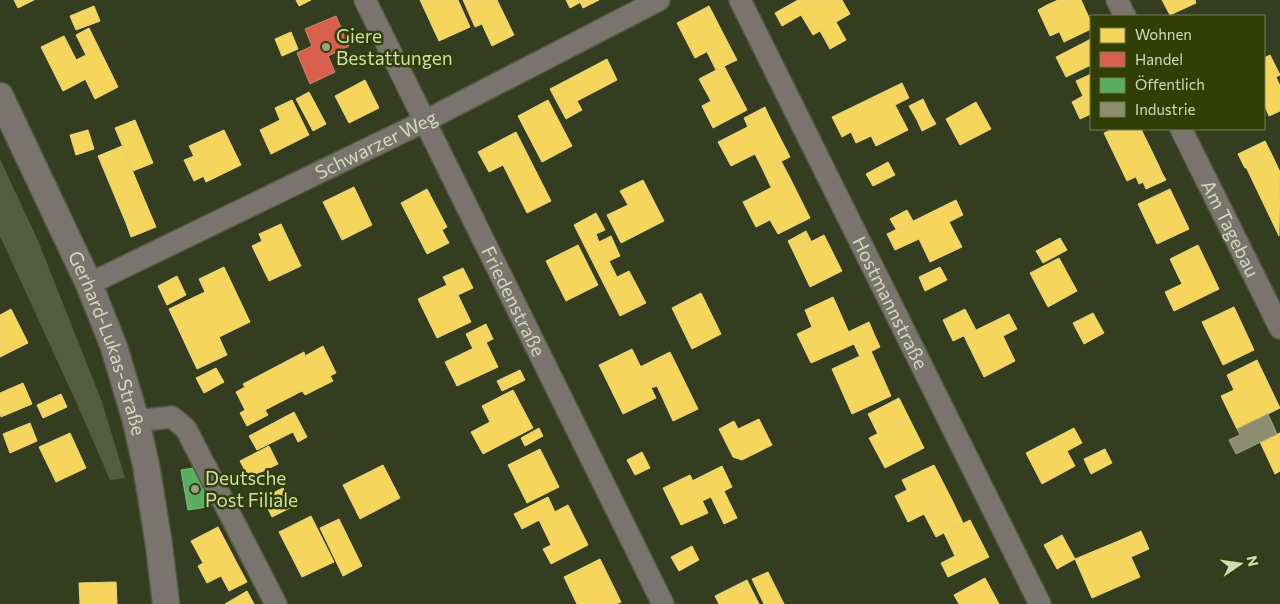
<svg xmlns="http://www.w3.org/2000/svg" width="1280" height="604" font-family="Commissioner,sans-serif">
  <rect width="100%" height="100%" fill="#353d21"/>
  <polygon fill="#525d3d" points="0,159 39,243 102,402 125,478 110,480 81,413 0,236"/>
  <g fill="#f6d55c" stroke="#ebd778">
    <polygon points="14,0 34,0 18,8"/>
    <polygon points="296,0 311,0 299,6"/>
    <polygon points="420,0 458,0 470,27 439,41"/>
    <polygon points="463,0 497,0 514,35 492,46 482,24 475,27"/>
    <polygon points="566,0 579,0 581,2 570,8"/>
    <polygon points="579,0 599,0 583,8"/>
    <polygon points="798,0 842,0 850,14 813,35 801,15 782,26 775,13"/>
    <polygon points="1058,0 1081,0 1091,22 1091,29 1064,42 1047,5"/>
    <polygon points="1162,0 1195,0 1196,3 1170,15"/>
    <polygon points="1047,5 1059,32 1050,36 1038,10"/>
    <polygon points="94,6 100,21 76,30 70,16"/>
    <polygon points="709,6 727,41 695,58 677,23"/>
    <polygon points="836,22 846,40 830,49 820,31"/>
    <polygon points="89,28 118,87 95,99 76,60 86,55 76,35"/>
    <polygon points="291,32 298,49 282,56 275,39"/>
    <polygon points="64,36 86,79 63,91 41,47"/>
    <polygon points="1091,39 1091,65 1066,77 1056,57"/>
    <polygon points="727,41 737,60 716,70 707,52"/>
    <polygon points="1270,55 1280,75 1264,83 1264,58"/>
    <polygon points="607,59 617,80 577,101 582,110 566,119 550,89"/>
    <polygon points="724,66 747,110 713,128 702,106 711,101 699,79"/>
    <polygon points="1091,74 1091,113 1076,81"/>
    <polygon points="1276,77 1280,86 1280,111 1269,116 1264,104 1264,83"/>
    <polygon points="365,80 379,108 349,123 335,96"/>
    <polygon points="902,83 909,98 895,105 908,130 876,146 871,136 856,143 851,132 842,137 832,117"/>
    <polygon points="309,92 326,124 313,131 296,99"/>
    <polygon points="1083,96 1091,114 1080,119 1072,102"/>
    <polygon points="923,99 930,114 917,120 909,106"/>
    <polygon points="292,100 309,135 271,154 260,130 280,120 275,108"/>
    <polygon points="548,100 572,146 542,162 518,116"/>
    <polygon points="976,102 991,129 960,145 946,119"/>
    <polygon points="765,107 769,116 748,127 744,118"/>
    <polygon points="930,114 936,124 922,131 917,120"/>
    <polygon points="769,116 790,157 763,170 755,154 731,166 718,142"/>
    <polygon points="135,120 153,163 133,171 115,128"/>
    <polygon points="1113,129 1141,129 1159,166 1127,181 1104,133"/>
    <polygon points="88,130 94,149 76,155 70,135"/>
    <polygon points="224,130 241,165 206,182 189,146"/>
    <polygon points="516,132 551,201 527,213 503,165 489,172 478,152"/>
    <polygon points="1265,141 1272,155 1245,168 1238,154"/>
    <polygon points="122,146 150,213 126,223 98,156"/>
    <polygon points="1272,155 1280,172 1279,236 1246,167"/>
    <polygon points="194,156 204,176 194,181 184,160"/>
    <polygon points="781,161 790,178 771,187 763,170"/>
    <polygon points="888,162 895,175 873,186 866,174"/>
    <polygon points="1159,166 1162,173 1139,184 1136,177"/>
    <polygon points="1162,173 1166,180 1146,189 1143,182"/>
    <polygon points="790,178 810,218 778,234 770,220 756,227 743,202"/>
    <polygon points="643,180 664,221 621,243 607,215 628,205 620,191"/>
    <polygon points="354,187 372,225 342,240 323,202"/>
    <polygon points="427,189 447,227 442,230 449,243 427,254 401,203"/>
    <polygon points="1170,189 1189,229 1157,244 1138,204"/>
    <polygon points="956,200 963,215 949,222 962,247 930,262 919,239 895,250 887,234"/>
    <polygon points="907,210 913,221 896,229 890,219"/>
    <polygon points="150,213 156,227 131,237 126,223"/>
    <polygon points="596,213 605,230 596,234 599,242 611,236 620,256 609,261 617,277 629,271 646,303 620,316 574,225"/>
    <polygon points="281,224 301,266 269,281 252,246 262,241 259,234"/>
    <polygon points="806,231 811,241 793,251 788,241"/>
    <polygon points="824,235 842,271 810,287 793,251"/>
    <polygon points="1060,238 1067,250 1043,263 1036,251"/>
    <polygon points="578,245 598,285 566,301 546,261"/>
    <polygon points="1198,245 1219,289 1174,311 1165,292 1182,284 1170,259"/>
    <polygon points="1059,258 1077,291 1048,307 1030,273"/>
    <polygon points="224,267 250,322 219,337 227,355 197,369 169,309 205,292 199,279"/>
    <polygon points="940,267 947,280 925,291 919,277"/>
    <polygon points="463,268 473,288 458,295 471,322 437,338 418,299 447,285 443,277"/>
    <polygon points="177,276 186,295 167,305 158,286"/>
    <polygon points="701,293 721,334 692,349 672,308"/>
    <polygon points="833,297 854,344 811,363 797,334 812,327 805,310"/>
    <polygon points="1234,307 1254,350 1223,365 1202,322"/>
    <polygon points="11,309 28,343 0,357 0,315"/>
    <polygon points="965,309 976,330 953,341 943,320"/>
    <polygon points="1093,313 1104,333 1084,344 1073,323"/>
    <polygon points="1009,314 1017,329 1003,336 1015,361 984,377 964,336"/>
    <polygon points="869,322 874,334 854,344 848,332"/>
    <polygon points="486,324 493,339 473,349 466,334"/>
    <polygon points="874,334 880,347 860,357 854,344"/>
    <polygon points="486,342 498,367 457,386 445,362"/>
    <polygon points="323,346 336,373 330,376 333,381 305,395 302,391 265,410 268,415 247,426 240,413 245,410 236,392 245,387 243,384 304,352 305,356"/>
    <polygon points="632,349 656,398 623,414 599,365"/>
    <polygon points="871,351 891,396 852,414 832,369"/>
    <polygon points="670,352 698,409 673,421 657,386 651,388 640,367"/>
    <polygon points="1257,360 1280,408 1237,429 1221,396 1234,390 1227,375"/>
    <polygon points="216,368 224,382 204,393 196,378"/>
    <polygon points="520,370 525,380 502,391 497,381"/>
    <polygon points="23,383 32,404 1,417 0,413 0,393"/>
    <polygon points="513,390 533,428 483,454 471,432 490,422 482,406"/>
    <polygon points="61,394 67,407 43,418 37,405"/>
    <polygon points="899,398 909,418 878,434 868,414"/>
    <polygon points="294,412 307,437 298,442 293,432 257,450 249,436"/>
    <polygon points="909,418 924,448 885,468 869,438"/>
    <polygon points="759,419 772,445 742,460 733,457 719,429 734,421 738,429"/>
    <polygon points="30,423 37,441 10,453 3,434"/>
    <polygon points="539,428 543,436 525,446 521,438"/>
    <polygon points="1074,428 1082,443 1067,451 1075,466 1042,484 1026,453"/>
    <polygon points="70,433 86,468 56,482 39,447"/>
    <polygon points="1280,433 1280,471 1275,474 1260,442"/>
    <polygon points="269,446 278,464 249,478 240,461"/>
    <polygon points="540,449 559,487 527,503 508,465"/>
    <polygon points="1105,449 1112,463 1091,474 1084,459"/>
    <polygon points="642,452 650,468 635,475 627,460"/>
    <polygon points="383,465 400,498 360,519 343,485"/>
    <polygon points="934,465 952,500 908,522 895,496 907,490 902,480"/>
    <polygon points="722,466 732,487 724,491 737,518 724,524 711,497 702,501 692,481"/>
    <polygon points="690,475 708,513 681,525 663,488"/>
    <polygon points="283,488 292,507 272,517 263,498"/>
    <polygon points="548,497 555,512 522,529 514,514"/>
    <polygon points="952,500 963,523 936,537 924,514"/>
    <polygon points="568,505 588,545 551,564 543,549 551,545 539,520"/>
    <polygon points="311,516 334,562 302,577 279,532"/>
    <polygon points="339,519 362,566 343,576 320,528"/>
    <polygon points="970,520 989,557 948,577 941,563 955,556 944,533"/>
    <polygon points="218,527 239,567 207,583 198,566 203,563 191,541"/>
    <polygon points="1141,531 1149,549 1131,557 1123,539"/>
    <polygon points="1062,535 1075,559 1057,569 1044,545"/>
    <polygon points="1123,539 1140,577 1092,598 1075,559"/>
    <polygon points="692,546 699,560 679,571 671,557"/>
    <polygon points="600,559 621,602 616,604 577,604 564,577"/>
    <polygon points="239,567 247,582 229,591 221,576"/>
    <polygon points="768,572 784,604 764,604 752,579"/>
    <polygon points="985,578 999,604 959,604 954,595"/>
    <polygon points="747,580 759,604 719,604 715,596"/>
    <polygon points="116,582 117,604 80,604 79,583"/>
    <polygon points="247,591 254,604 225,604"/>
  </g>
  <polygon fill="#d6604d" stroke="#d4856d" points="336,16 349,46 328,56 335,72 310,84 297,53 312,46 305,29"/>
  <polygon fill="#5aae61" stroke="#7dbc7b" points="200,467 207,507 188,510 181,470"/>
  <polygon fill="#8c8c6e" stroke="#a0a484" points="1268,414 1277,434 1236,454 1229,440 1240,435 1237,429"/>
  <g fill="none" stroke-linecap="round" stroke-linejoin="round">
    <defs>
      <g id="minor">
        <path id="s1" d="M 365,0 L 663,604"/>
        <path id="s2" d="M 740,0 L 1040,604"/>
        <polyline points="1117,0 1125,16"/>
        <path id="s3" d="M 1181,129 L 1280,328"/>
        <path id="s4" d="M 89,284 L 425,121 L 659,0"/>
        <polyline points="136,421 172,417 186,429 276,604"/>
      </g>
      <g id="tertiary">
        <path id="s5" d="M 0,96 L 89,284 L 114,347 L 136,421 L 146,465 L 159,545 L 166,604"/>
      </g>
    </defs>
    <use href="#minor" stroke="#535a42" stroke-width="24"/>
    <use href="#tertiary" stroke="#535a42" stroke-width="29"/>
    <use href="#minor" stroke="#79746e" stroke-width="21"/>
    <use href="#tertiary" stroke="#79746e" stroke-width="26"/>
  </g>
  <g fill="#9aa484" stroke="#313f06" stroke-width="2">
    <circle cx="326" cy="47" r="5"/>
    <circle cx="195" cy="489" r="5"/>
  </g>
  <g text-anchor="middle" stroke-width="5" stroke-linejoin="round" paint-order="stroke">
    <g font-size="19" fill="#d0dcb9" stroke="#313f06" text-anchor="start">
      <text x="336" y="43">Giere<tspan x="336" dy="22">Bestattungen</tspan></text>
      <text x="205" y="485">Deutsche<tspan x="205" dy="22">Post Filiale</tspan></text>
    </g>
    <g font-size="19" fill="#d0dcb9" stroke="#313f06">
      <text dy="7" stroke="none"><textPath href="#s4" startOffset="319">Schwarzer Weg</textPath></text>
      <text dy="7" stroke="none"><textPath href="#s3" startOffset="111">Am Tagebau</textPath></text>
      <text dy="7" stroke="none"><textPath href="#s1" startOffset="336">Friedenstraße</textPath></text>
      <text dy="7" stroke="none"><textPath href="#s2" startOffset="338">Hostmannstraße</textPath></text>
      <text dy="7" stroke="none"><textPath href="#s5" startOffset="270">Gerhard-Lukas-Straße</textPath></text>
    </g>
  </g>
  <rect x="1090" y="15" width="175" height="115" fill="#313f06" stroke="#717e4e"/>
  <rect x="1100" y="28" width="25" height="15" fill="#f6d55c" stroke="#717e4e"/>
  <text x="1135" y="40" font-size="15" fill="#d0dcb9">Wohnen</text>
  <rect x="1100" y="52" width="25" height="15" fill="#d6604d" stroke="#717e4e"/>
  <text x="1135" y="65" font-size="15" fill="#d0dcb9">Handel</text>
  <rect x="1100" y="78" width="25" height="15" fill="#5aae61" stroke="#717e4e"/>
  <text x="1135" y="90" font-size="15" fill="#d0dcb9">Öffentlich</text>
  <rect x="1100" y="102" width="25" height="15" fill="#8c8c6e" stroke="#717e4e"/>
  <text x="1135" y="115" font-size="15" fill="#d0dcb9">Industrie</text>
  <g transform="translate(1240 564) rotate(77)" stroke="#313f06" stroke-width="4" paint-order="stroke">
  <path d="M0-4L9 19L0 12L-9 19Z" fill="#d0dcb9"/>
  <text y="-8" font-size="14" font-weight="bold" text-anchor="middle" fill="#d0dcb9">N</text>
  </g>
</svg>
